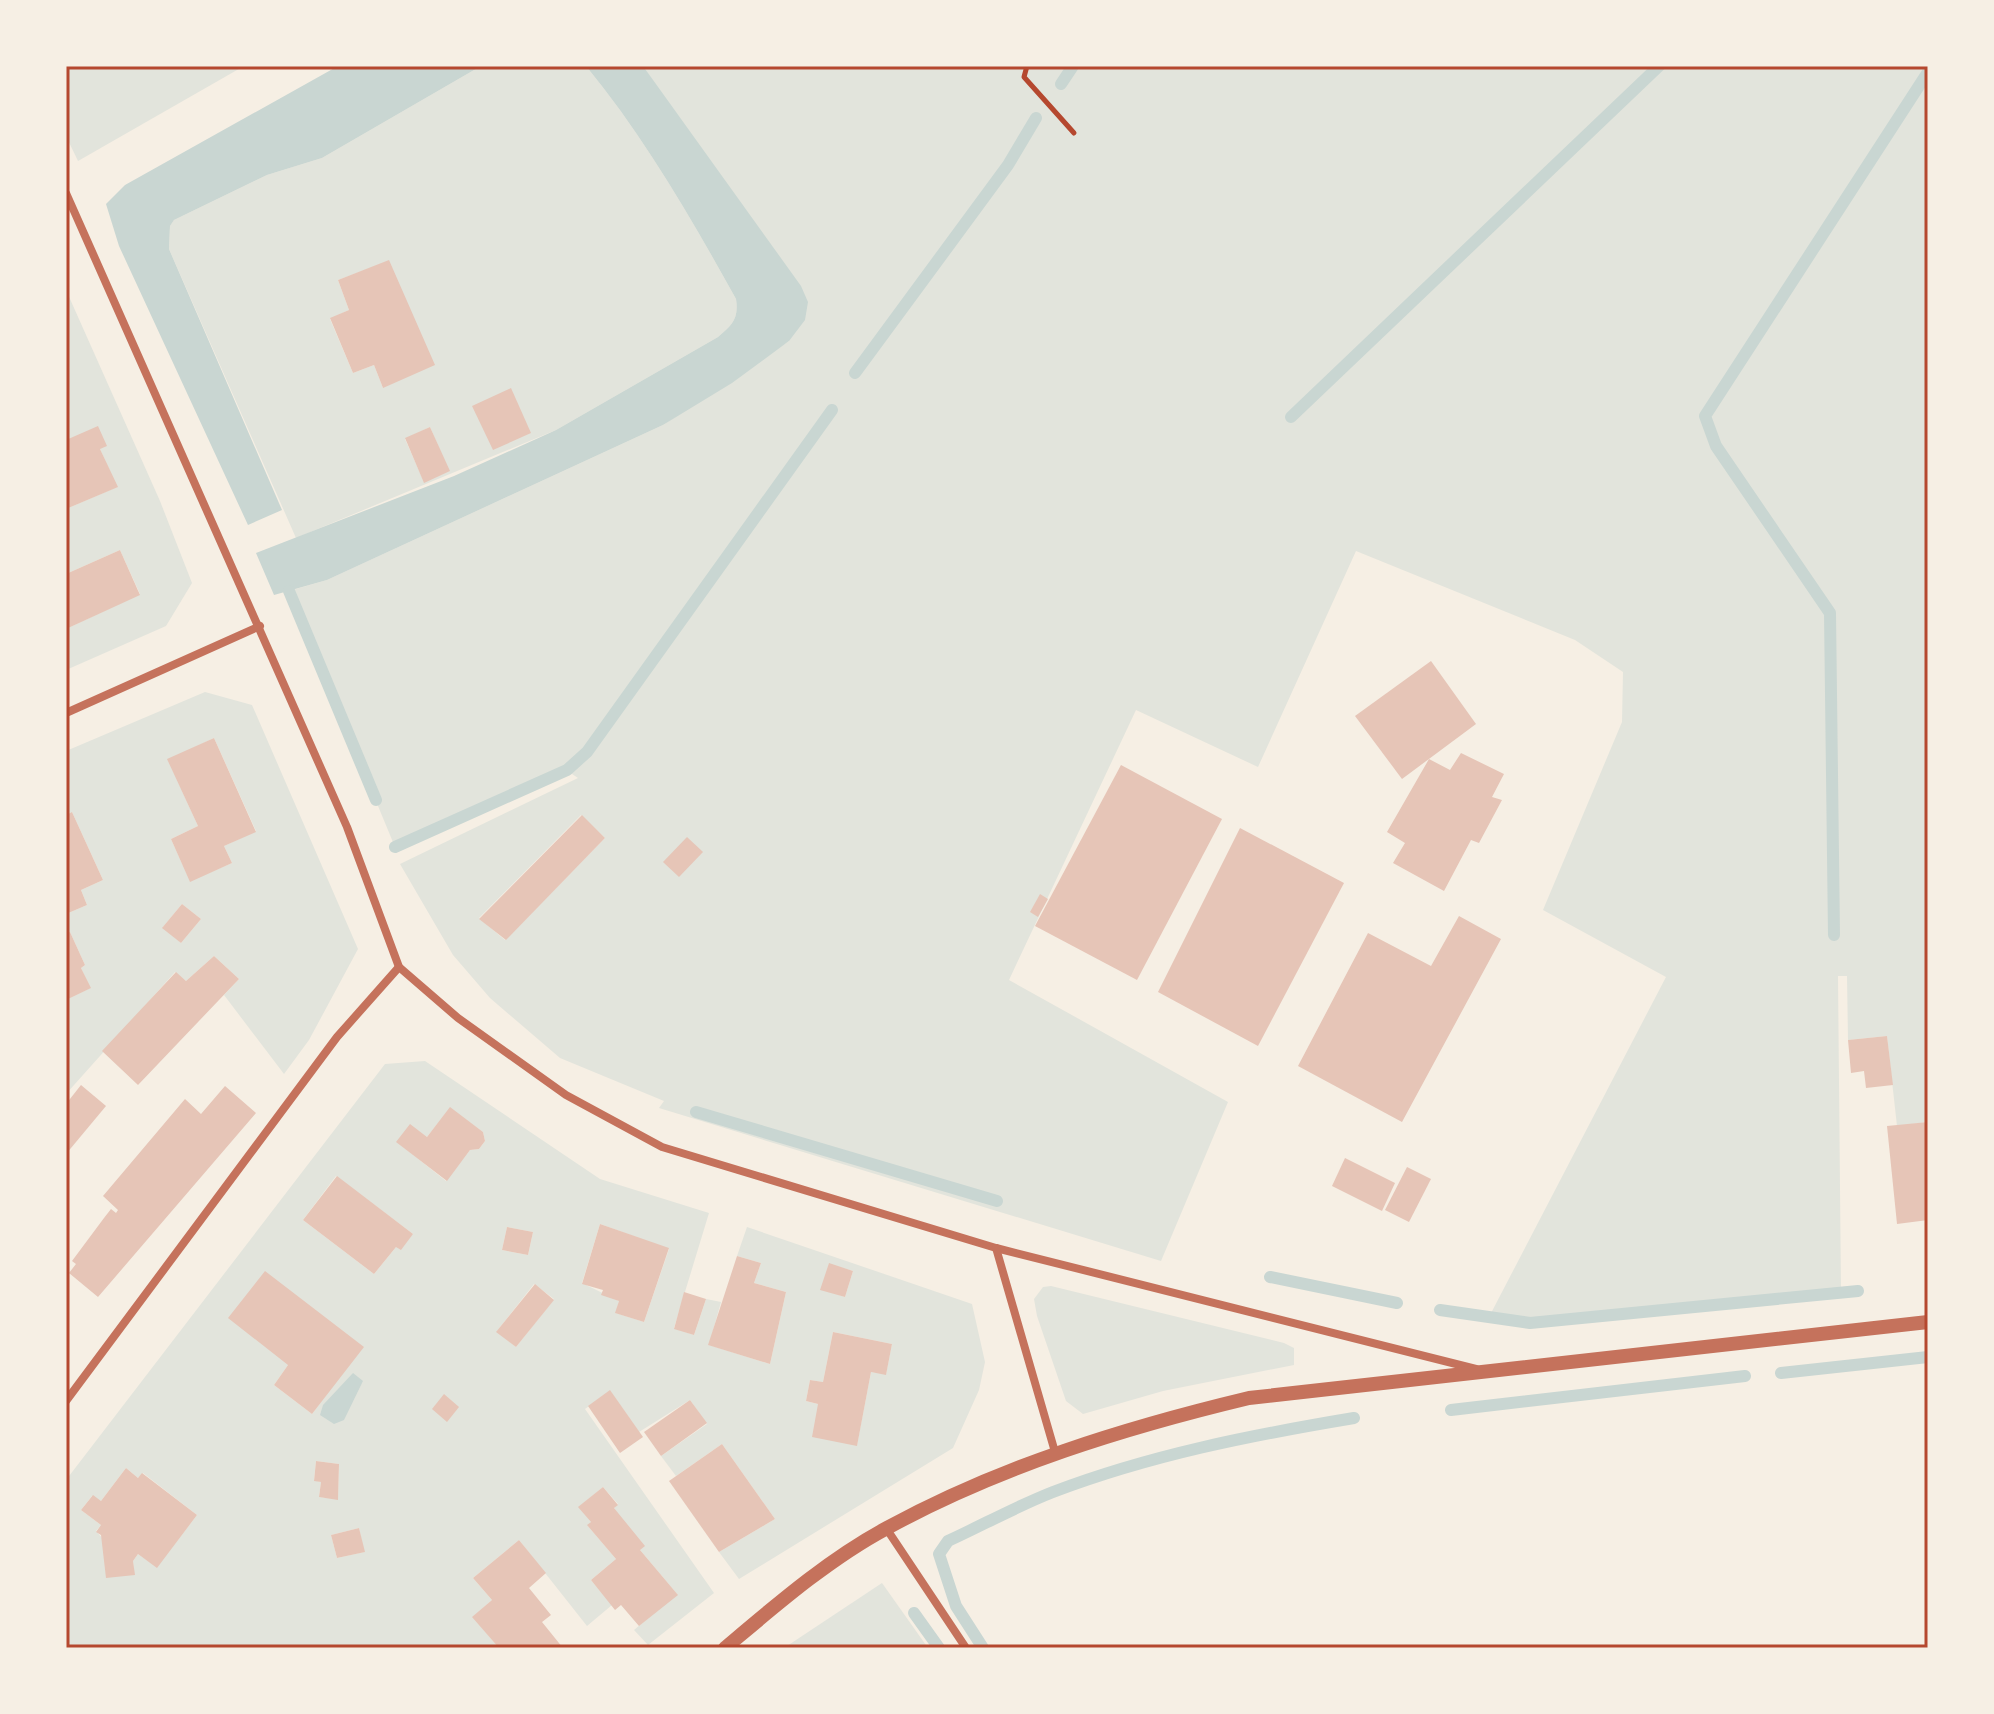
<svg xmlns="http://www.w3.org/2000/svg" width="1994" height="1714" font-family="Karla,sans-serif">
  <rect width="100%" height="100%" fill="#f6efe4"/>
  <g fill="#e2e4dc" fill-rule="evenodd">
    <polygon points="66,66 244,66 78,161 66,136"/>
    <path d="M 481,66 L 586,66 C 645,138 691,218 736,299 C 739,319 732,325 718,337 L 556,430 L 296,538 L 169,249 L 170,226 L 174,220 L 267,175 L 322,158 ZM 389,261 L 383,388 L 374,365 L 353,373 L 330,319 L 349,310 L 338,280 ZM 430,427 L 449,471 L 424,482 L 405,439 Z"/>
    <path d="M 643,66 L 1928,66 L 1928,1122 L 1897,1126 L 1887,1036 L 1848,1040 L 1847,976 L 1838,976 L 1841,1293 L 1530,1323 L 1489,1317 L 1666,977 L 1543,910 L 1622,722 L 1623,672 L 1575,640 L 1356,551 L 1258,767 L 1136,710 L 1009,980 L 1228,1102 L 1161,1261 L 659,1108 L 664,1101 L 560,1058 L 490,998 L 453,955 L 400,864 L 578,778 L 566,770 L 395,847 L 289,591 L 327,580 L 663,425 L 789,341 L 664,98 ZM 581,815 L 605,838 L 505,940 L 479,918 Z"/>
    <polygon points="66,290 160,501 192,583 166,626 66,670 66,629 140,594 120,550 66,574 66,509 117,487 100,449 66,440"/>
    <path d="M 205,692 L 252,705 L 358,949 L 309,1040 L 284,1074 L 224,995 L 239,979 L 214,956 L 186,981 L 175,972 L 66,1094 L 66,1000 L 90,988 L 81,968 L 85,965 L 70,932 L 66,933 L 66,914 L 87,905 L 81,890 L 103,880 L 72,812 L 66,815 L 66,751 ZM 214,738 L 256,831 L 224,846 L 232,863 L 190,881 L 171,839 L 198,826 L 168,760 ZM 182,904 L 201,919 L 181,943 L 163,927 Z"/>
    <path d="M 425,1061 L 600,1179 L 709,1213 L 674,1328 L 694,1335 L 706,1299 L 721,1302 L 709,1345 L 770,1364 L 786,1292 L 754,1283 L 761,1263 L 737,1256 L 747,1227 L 972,1304 L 985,1362 L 979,1390 L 953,1448 L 739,1579 L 719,1552 L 775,1519 L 722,1444 L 676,1476 L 661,1456 L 707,1424 L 690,1400 L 639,1432 L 610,1391 L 585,1409 L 714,1593 L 648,1645 L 634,1630 L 677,1594 L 640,1550 L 614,1508 L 618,1504 L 603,1487 L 579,1507 L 591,1522 L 588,1526 L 616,1559 L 591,1580 L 612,1605 L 587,1626 L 519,1540 L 473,1578 L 492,1600 L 473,1617 L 499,1648 L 66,1648 L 66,1480 L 385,1064 ZM 450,1108 L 483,1132 L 485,1141 L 479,1149 L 470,1150 L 446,1181 L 397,1142 L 410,1125 L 427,1137 ZM 336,1176 L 413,1234 L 396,1247 L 374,1274 L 303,1220 ZM 600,1224 L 669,1249 L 644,1322 L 616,1313 L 619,1301 L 582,1283 ZM 507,1227 L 533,1232 L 528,1255 L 502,1250 ZM 829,1264 L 853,1271 L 845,1297 L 821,1289 ZM 534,1284 L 554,1299 L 516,1347 L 497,1331 ZM 833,1332 L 892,1344 L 886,1374 L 871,1372 L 857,1445 L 818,1404 L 806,1401 L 810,1380 L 823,1382 ZM 288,1365 L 327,1394 L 312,1414 L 274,1385 ZM 316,1461 L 339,1464 L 338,1499 L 319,1497 L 321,1482 L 314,1480 ZM 126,1468 L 138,1478 L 143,1473 L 197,1515 L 157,1567 L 138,1554 L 133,1561 L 134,1574 L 96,1531 L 101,1525 L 81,1510 L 92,1496 L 101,1501 ZM 359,1528 L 364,1552 L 337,1558 L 331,1535 Z"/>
    <polygon points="1051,1286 1284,1343 1294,1348 1294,1365 1163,1391 1083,1414 1066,1401 1037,1316 1034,1299 1043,1287"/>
    <polygon points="882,1583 928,1648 784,1648"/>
  </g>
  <g fill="#c9d6d2">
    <polygon points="338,66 481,66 322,158 267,175 174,220 170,226 169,249 282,510 248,525 119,246 106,204 125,185"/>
    <path d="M 586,66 L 643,66 L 801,286 L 808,302 L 805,320 L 789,341 L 732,383 L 663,425 L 327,580 L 274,595 L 256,553 L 454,476 L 556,430 L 718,337 C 732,325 739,319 736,299 C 691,218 645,138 586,66 Z"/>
    <polygon points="353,1373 363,1381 344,1420 334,1424 320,1415 323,1405"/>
  </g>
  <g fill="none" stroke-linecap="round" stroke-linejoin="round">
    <g stroke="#c9d6d2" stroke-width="12">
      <polyline points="1061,84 1073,66"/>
      <polyline points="855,373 1008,165 1036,118"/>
      <polyline points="1291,417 1659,66"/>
      <polyline points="289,591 376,800"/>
      <polyline points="395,847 567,770 587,752 832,410"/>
      <polyline points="1834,935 1830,613 1716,446 1705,416 1928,72"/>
      <polyline points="696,1112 997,1201"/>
      <polyline points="1270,1277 1397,1303"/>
      <polyline points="1440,1310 1530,1323 1858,1291"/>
      <polyline points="1781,1373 1928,1357"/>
      <polyline points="1451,1410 1745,1376"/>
      <polyline points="914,1613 939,1648"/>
      <path d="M 983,1648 L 956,1606 L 939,1554 L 948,1541 C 983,1525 1017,1506 1053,1492 C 1150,1455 1252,1435 1354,1418"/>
    </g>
  </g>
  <g fill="#e6c5b7">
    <polygon points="389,260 435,365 383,388 374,365 353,373 330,318 349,310 338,280"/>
    <polygon points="511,388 531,433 493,450 472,406"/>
    <polygon points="98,426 107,446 100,449 118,487 66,509 66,440"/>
    <polygon points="430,427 450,471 424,483 405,438"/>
    <polygon points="120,550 140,595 66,629 66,574"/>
    <polygon points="1431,661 1476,724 1402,779 1355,716"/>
    <polygon points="214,738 256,832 224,846 232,863 190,882 171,839 198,826 167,759"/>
    <polygon points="1461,753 1504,774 1492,797 1502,800 1479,843 1471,840 1444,891 1393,863 1405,843 1387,832 1429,759 1450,770"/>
    <polygon points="1121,765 1222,819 1137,980 1035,926"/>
    <polygon points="72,812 103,880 81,890 87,905 66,914 66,815"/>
    <polygon points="582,815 605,838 506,940 479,919"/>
    <polygon points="1240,828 1344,883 1258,1046 1158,992"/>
    <polygon points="687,837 703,852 679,877 663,862"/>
    <polygon points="1040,894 1048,899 1038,917 1030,912"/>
    <polygon points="182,904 201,919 181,943 162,928"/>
    <polygon points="1459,916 1501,939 1402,1122 1298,1066 1368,933 1431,966"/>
    <polygon points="70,932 85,965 81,968 91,988 66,1000 66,933"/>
    <polygon points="214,956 239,979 138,1085 102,1051 176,972 186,981"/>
    <polygon points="1887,1036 1893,1085 1866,1088 1864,1071 1851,1073 1848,1040"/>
    <polygon points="81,1085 106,1106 66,1154 66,1104"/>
    <polygon points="225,1086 256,1113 98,1297 69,1273 76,1264 72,1261 104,1218 111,1209 116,1213 118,1210 103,1196 185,1099 201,1114"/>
    <polygon points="450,1107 483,1132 485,1141 479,1149 470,1150 447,1181 396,1142 410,1124 427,1137"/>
    <polygon points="1928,1122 1928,1220 1897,1224 1887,1126"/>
    <polygon points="1345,1158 1395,1183 1382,1211 1332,1186"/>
    <polygon points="1407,1167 1431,1179 1409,1222 1385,1210"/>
    <polygon points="337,1176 413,1234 401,1250 396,1247 374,1274 303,1220"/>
    <polygon points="600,1224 669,1248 644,1322 615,1313 619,1301 601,1295 603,1290 582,1284"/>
    <polygon points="507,1227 533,1232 528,1255 502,1250"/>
    <polygon points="737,1256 761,1263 754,1283 786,1292 770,1364 708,1345"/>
    <polygon points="829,1263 853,1271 845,1297 820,1290"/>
    <polygon points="265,1271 364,1347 312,1414 274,1385 288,1365 228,1318"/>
    <polygon points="535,1284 554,1300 516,1347 496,1332"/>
    <polygon points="684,1292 706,1299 694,1335 674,1329"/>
    <polygon points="833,1332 892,1344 886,1375 871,1372 857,1446 812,1437 818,1404 806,1401 810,1380 823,1382"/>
    <polygon points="610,1390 643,1437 620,1453 588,1406"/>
    <polygon points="444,1394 459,1407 447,1422 432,1409"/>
    <polygon points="690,1400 707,1423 661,1456 644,1432"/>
    <polygon points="722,1444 775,1519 719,1552 669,1481"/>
    <polygon points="316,1461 339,1464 338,1500 319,1497 321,1482 314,1481"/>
    <polygon points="126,1468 138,1478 142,1473 197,1515 157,1568 138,1554 133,1561 135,1575 106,1578 101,1535 96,1532 101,1525 81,1510 93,1495 101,1501"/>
    <polygon points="603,1487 618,1505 614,1508 645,1546 640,1550 678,1595 639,1626 621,1605 615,1610 591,1580 616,1559 587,1525 591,1522 578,1507"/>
    <polygon points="359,1528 365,1552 337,1558 331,1535"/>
    <polygon points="519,1540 546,1573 529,1588 551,1615 542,1622 563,1648 499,1648 472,1617 492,1600 473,1578"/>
  </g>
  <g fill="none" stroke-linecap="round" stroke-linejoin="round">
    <polyline stroke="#b5482f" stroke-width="5" points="1027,66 1024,77 1074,133"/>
    <g stroke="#c5725c" stroke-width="8">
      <polyline points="66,193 347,827 399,967 458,1018 566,1095 662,1147 996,1248 1476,1369"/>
      <polyline points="66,713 260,626"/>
      <polyline points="996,1248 1055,1452"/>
      <polyline points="66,1401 337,1037 399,967"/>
      <polyline points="886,1528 966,1648"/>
    </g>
    <path stroke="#c5725c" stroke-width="14" d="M 725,1648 C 776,1605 829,1559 887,1528 C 1001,1466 1124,1428 1249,1398 L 1928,1322"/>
  </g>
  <rect width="1994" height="1714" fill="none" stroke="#f6efe4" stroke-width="136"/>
  <rect x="68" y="68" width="1858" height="1578" fill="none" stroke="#b5482f" stroke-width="3"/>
</svg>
